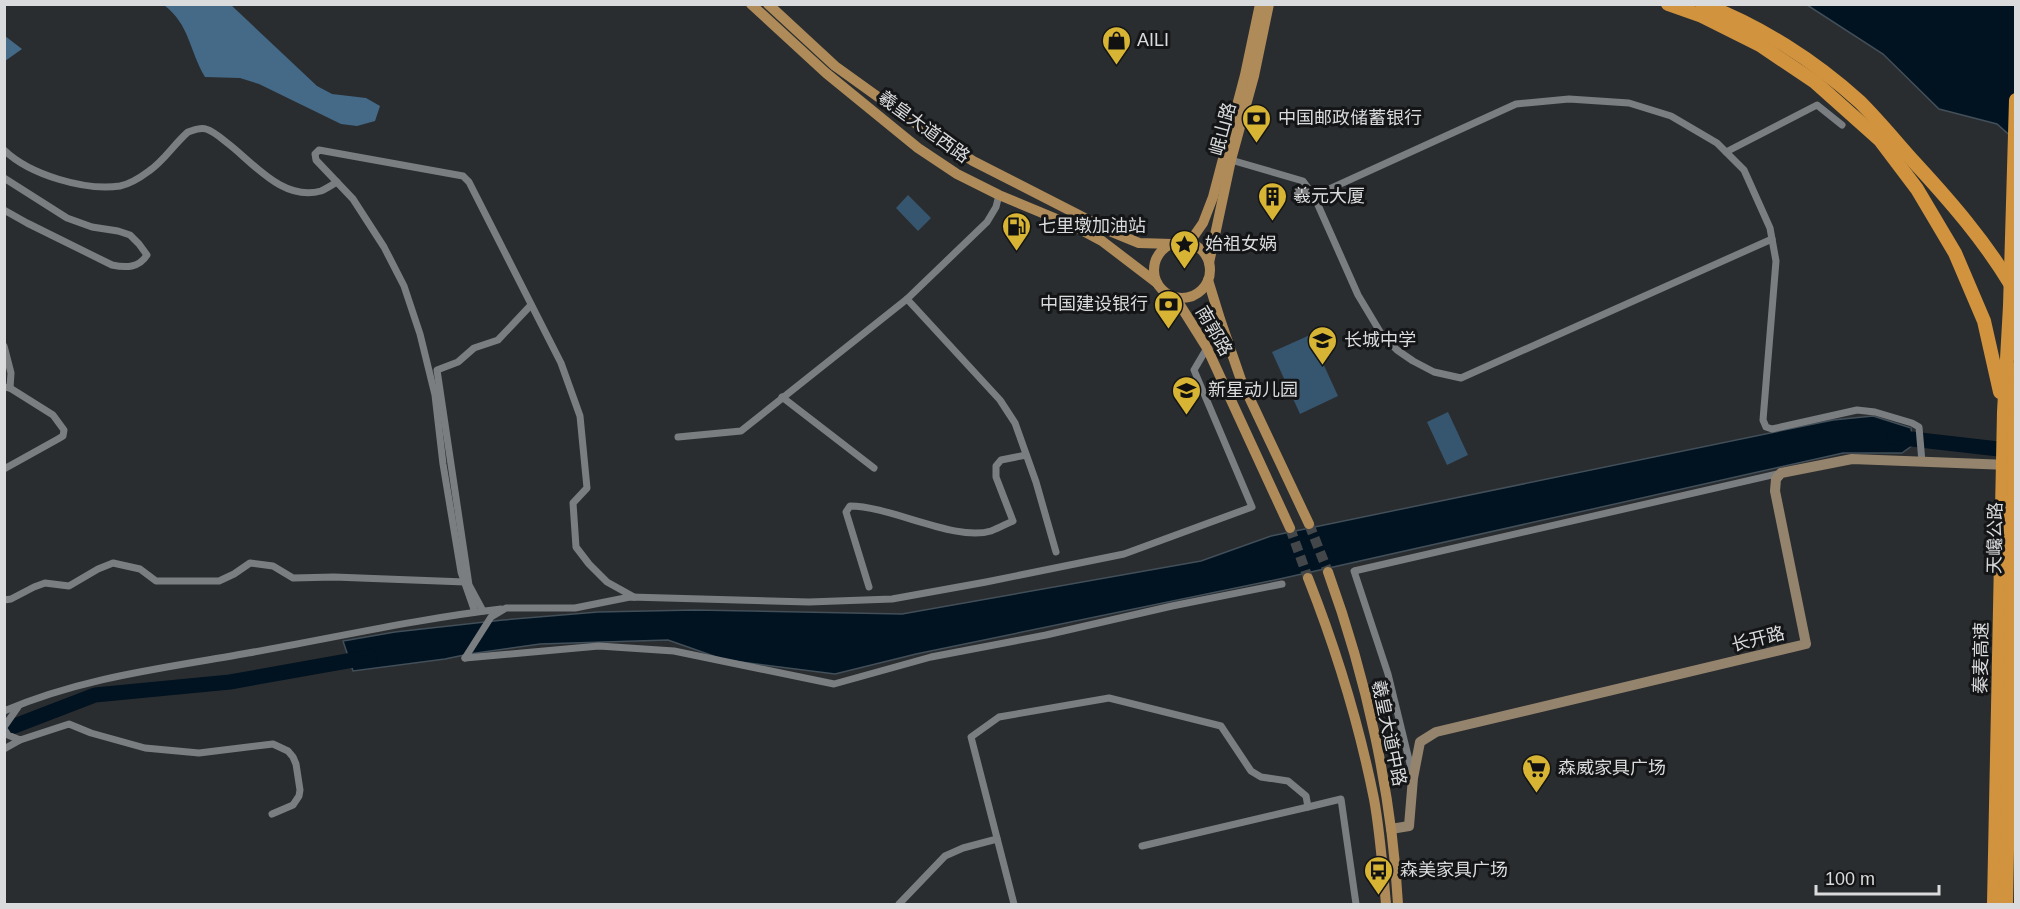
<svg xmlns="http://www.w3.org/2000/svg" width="2020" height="909" font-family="Arial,'Noto Sans SC',sans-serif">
  <rect width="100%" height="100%" fill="#2a2d30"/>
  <g fill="#36556e">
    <polygon points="908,195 931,218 918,231 896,208"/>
    <polygon points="1310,335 1338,396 1300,414 1272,352"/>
    <polygon points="1448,412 1468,455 1447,465 1427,422"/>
  </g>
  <g fill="#446a88">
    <path d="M 164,5 L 231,5 L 317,86 L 332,94 L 366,98 L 380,106 L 375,121 L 357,126 L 341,124 L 259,84 L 240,78 L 205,77 C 189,50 190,25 164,5 Z"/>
    <polygon points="5,36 22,49 5,61 4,60"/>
  </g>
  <g fill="#011321" stroke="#424f59" stroke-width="1.5">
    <polygon points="1807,5 2015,5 2015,140 1997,124 1939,109 1883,54"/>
    <polygon points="1873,416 1911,428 1913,445 1902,453 1843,453 1284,578 916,654 835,674 725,660 668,640 540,644 469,654 445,659 353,671 343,641 395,632 503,620 598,612 695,610 902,614 1201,561 1271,536 1833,420"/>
  </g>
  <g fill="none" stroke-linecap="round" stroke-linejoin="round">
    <g stroke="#011321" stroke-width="15">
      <polyline points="1894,437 2016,451"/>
      <polyline points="4,730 95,695 230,682 370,657"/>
    </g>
    <g stroke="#44474a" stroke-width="10" stroke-dasharray="10 5" stroke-linecap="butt">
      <polyline points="1309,524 1328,572"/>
      <polyline points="1290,528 1308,578"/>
    </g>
    <g stroke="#7b7e81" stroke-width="7">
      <path d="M 4,150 C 30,175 85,191 120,186 C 130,184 141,177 149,171 C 164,161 174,144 188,132 C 194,130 200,127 206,129 C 213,131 220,137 226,142 C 252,161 282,202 321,191 C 326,189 332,185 337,182"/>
      <polyline points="1726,152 1817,105 1842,125"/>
      <polyline points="1231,160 1303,181 1314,196 1358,295 1382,335 1397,350 1413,361 1434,372 1461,378 1772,239"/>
      <path d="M 4,178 L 67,218 L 92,227 L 118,231 L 130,235 L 139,244 L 147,255 C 139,268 126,268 112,265 L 27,223 L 4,210"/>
      <polyline points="1314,196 1516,104 1569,99 1629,103 1671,116 1717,143 1744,170 1770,228 1776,261 1763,420 1766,427 1772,429 1857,410 1875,412 1912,423 1919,427 1922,462"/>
      <polyline points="907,299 1000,400 1015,423 1036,482 1056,552"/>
      <polyline points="4,346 11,373 10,388"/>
      <polyline points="4,387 10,388 53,415 64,430 63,436 58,439 4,469"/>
      <polyline points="782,397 874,468"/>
      <polyline points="678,437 741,431 907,299 987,222 996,207 999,195"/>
      <path d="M 869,587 L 846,512 L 850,506 C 891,506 955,542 991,531 C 999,528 1006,524 1013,521 L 996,477 L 996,466 L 1001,460 L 1026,455"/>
      <polyline points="4,600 11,599 34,587 45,583 69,586 98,569 113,563 140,569 156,581 219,581 234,574 250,563 273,566 293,578 334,577 465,582"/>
      <polyline points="483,611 469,585 437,370 458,362 474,348 498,340 531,305"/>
      <polyline points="475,612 461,572 443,464 435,395 420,334 404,286 384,247 353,199 316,160 315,154 319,150 463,176 469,182 561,363 580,416 587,488 573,503 576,547 589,564 607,582 634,597"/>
      <polyline points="465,658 491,617 506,608 575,608 630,597 809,602 892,599 986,582 1124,554 1252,507 1194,370 1207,348"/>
      <polyline points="465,658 599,646 674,651 834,684 931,657 1046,635 1172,606 1282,584"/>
      <path d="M 4,711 C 83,677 165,668 248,653 C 333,638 416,619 501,609"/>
      <polyline points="4,727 18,707"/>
      <polyline points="4,729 8,735 20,740 69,724 91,733 145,748 199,753 273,744 288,751 293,757 296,764 300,790 299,796 293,805 272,814"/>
      <polyline points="4,749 20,740"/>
      <polyline points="1412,772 1388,674 1354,571 1781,473"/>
      <polyline points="1142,846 1308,807"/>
      <polyline points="899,904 945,856 963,848 997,839"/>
      <polyline points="1014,904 971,737 999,717 1109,698 1221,726 1251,771 1261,777 1288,781 1306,796 1308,807 1341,799 1356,904"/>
    </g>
    <polyline stroke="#95846d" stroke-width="10" points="1391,829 1409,826 1413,778 1420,742 1436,732 1806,644 1775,491 1776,479 1781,473 1852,459 2009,465"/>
    <g stroke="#af8b59" stroke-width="10">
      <polyline points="751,4 826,73 918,148 957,174 999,195 1076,227 1102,241 1157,283"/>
      <polyline points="768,4 835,66 906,117 973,161 1112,232 1139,243 1172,244"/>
      <circle cx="1182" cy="270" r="28"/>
      <polyline points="1189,243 1203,223 1213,197 1245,75 1260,4"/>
      <polyline points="1209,263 1231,160 1254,76 1269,4"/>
      <polyline points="1208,280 1220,319 1241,380 1309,524"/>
      <polyline points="1175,297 1207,348 1290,528"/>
      <path d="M 1328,572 C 1366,677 1392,793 1398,904"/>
      <path d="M 1308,578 C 1336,649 1359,724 1374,799 C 1380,831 1383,872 1386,904"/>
    </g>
    <g stroke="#d1933e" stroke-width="14">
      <polyline points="1668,4 1702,16 1760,45 1815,82 1880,140 1917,189 1955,253 1984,321 2000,392"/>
      <path d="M 1702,4 C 1759,25 1815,61 1860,102 C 1879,121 1897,143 1915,163 C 1950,201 1984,240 2011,285"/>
      <polyline points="1994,904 2004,412 2010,306 2016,100"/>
      <polyline points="2006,904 2016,369"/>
    </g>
  </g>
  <defs>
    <symbol id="shop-pin" viewBox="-11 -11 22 30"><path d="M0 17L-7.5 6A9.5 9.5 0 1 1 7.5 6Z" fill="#d7b434" stroke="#141516"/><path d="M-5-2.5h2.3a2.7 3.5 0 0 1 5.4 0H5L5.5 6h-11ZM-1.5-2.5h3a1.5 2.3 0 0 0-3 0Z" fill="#111"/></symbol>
    <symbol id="bank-pin" viewBox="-11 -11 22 30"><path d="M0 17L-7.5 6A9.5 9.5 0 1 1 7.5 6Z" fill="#d7b434" stroke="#141516"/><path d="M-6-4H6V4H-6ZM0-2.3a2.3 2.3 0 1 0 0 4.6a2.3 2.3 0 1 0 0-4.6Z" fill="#111"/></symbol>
    <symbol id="building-pin" viewBox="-11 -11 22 30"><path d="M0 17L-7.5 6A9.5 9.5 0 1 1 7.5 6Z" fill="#d7b434" stroke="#141516"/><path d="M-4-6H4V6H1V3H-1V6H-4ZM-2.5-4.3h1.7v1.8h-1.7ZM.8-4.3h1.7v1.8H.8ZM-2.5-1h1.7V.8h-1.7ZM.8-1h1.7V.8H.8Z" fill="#111"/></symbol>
    <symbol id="fuel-pin" viewBox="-11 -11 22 30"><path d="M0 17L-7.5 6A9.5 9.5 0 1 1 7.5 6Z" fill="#d7b434" stroke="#141516"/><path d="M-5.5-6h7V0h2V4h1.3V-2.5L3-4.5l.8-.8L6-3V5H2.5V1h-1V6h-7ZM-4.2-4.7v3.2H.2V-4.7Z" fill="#111"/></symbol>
    <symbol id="sight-pin" viewBox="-11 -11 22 30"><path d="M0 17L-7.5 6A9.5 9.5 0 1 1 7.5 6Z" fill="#d7b434" stroke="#141516"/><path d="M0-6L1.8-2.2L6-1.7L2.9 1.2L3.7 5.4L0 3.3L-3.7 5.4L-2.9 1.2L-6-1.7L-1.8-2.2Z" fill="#111"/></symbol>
    <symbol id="school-pin" viewBox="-11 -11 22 30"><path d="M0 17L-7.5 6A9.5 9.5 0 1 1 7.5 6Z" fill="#d7b434" stroke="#141516"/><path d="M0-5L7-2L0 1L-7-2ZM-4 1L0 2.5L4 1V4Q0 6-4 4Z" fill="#111"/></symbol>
    <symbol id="supermarket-pin" viewBox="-11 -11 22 30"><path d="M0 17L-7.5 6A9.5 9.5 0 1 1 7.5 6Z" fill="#d7b434" stroke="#141516"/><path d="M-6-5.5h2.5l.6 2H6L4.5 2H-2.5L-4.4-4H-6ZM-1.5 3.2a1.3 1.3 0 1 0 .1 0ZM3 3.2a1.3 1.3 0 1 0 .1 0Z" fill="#111"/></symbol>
    <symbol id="bus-pin" viewBox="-11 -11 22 30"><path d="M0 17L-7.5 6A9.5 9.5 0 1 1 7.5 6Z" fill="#d7b434" stroke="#141516"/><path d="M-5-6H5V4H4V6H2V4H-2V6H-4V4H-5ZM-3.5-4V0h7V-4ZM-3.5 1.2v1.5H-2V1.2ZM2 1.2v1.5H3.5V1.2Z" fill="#111"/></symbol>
  </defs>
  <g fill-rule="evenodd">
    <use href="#shop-pin" x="1100" y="24" width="33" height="45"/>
    <use href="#bank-pin" x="1240" y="102" width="33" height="45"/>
    <use href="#building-pin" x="1256" y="180" width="33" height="45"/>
    <use href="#fuel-pin" x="1000" y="210" width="33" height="45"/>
    <use href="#sight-pin" x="1168" y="228" width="33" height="45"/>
    <use href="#bank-pin" x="1152" y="288" width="33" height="45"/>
    <use href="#school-pin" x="1306" y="324" width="33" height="45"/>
    <use href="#school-pin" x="1170" y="374" width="33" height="45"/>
    <use href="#supermarket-pin" x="1520" y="752" width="33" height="45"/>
    <use href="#bus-pin" x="1362" y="854" width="33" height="45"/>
  </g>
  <g text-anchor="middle" stroke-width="6" stroke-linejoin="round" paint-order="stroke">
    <g font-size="18" fill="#d9dbdc" stroke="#141516" text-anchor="start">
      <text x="1137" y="46">AILI</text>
      <text x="1278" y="124">中国邮政储蓄银行</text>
      <text x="1293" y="202">羲元大厦</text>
      <text x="1038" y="232">七里墩加油站</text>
      <text x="1205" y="250">始祖女娲</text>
      <text x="1148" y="310" text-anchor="end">中国建设银行</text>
      <text x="1344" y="346">长城中学</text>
      <text x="1208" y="396">新星动儿园</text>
      <text x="1558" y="774">森威家具广场</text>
      <text x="1400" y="876">森美家具广场</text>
    </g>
    <g font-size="18" fill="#d9dbdc" stroke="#141516">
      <text transform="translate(924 127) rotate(36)" y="6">羲皇大道西路</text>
      <text transform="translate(1223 129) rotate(-75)" y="6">岷山路</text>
      <text transform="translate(1214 331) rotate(60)" y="6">南郭路</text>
      <text transform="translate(1995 538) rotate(-89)" y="6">天巉公路</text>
      <text transform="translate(1758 639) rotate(-14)" y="6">长开路</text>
      <text transform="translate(1981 658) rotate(-89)" y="6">秦麦高速</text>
      <text transform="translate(1389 733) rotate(78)" y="6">羲皇大道中路</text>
    </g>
  </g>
  <rect width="2020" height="909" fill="none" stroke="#d9dbdc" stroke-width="12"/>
  <path d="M1816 885v9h123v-9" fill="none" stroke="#d9dbdc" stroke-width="3"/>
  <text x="1825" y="885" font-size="18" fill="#d9dbdc" stroke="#141516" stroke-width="4.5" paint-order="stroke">100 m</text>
</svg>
